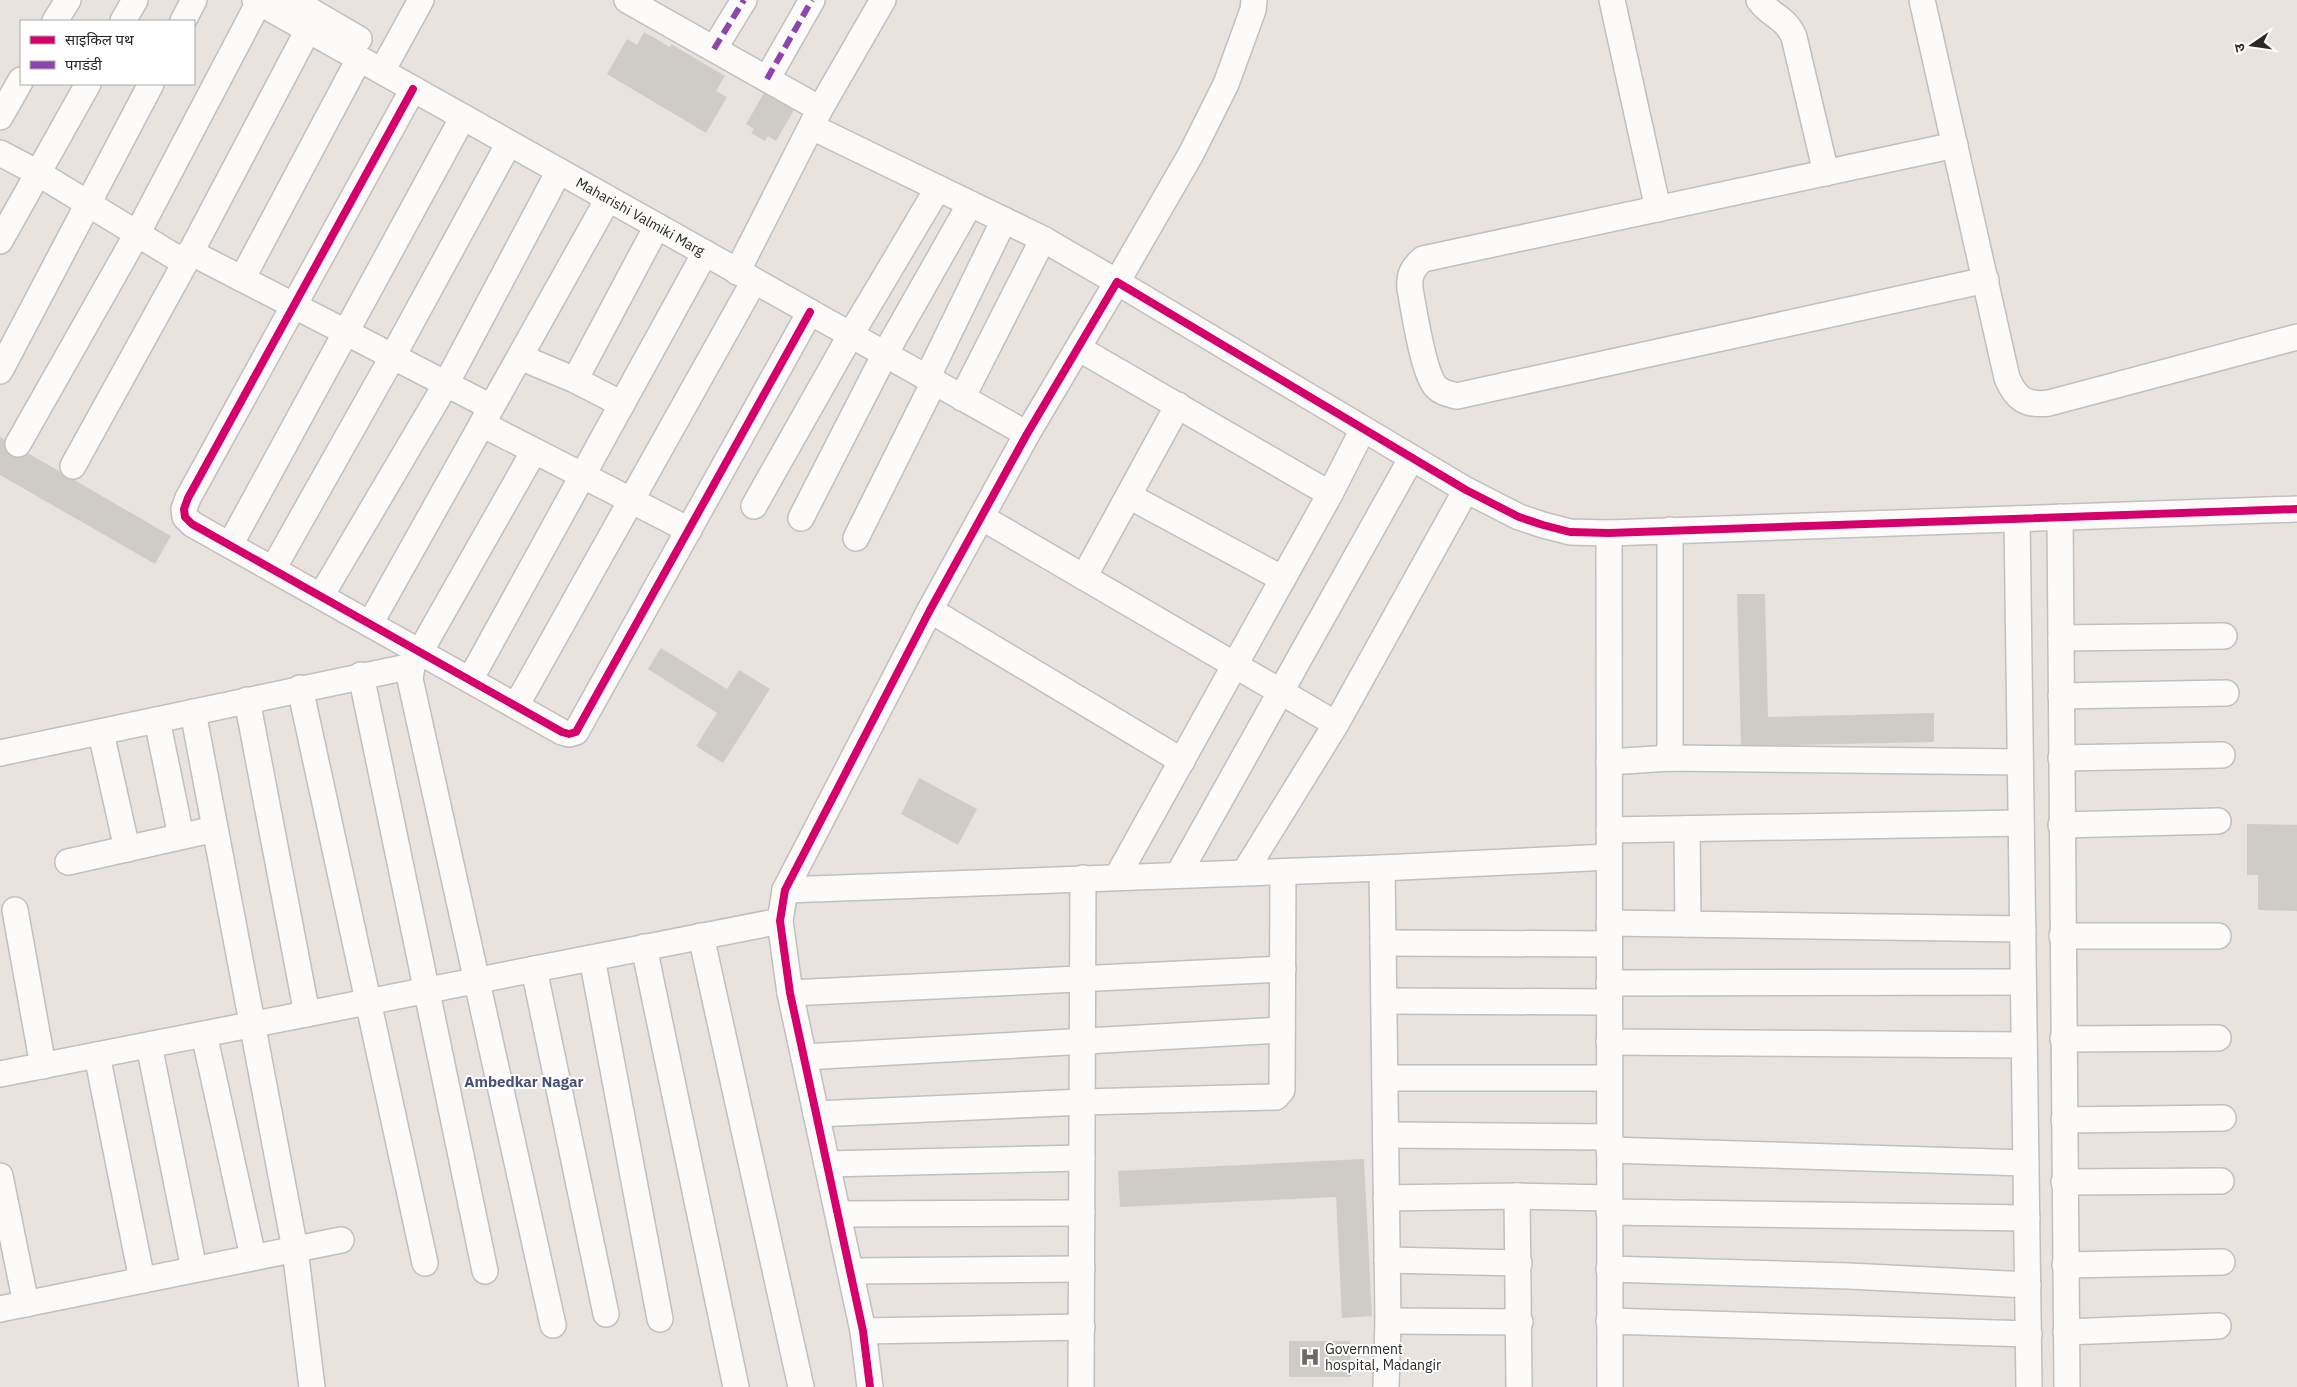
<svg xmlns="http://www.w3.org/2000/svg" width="2297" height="1387" font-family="'IBM Plex Sans','Noto Sans Devanagari',sans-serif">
  <rect width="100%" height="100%" fill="#e8e3de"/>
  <g fill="#cfccc8">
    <polygon points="644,32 670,47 671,44 725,76 716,91 727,97 706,133 607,74 627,39 637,45"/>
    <polygon points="773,89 790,99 787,105 794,110 776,141 768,136 765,141 751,133 754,129 746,124 764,93 769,96"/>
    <polygon points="0,437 171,536 155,564 0,475"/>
    <polygon points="1737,594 1765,594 1768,717 1934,713 1934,742 1741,746"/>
    <polygon points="661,648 727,689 739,670 770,689 723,763 696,746 717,713 648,669"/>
    <polygon points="919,778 977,809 958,845 901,814"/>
    <polygon points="2247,824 2297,825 2297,911 2258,910 2258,875 2247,875"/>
    <polygon points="1364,1159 1372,1316 1342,1318 1336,1197 1120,1207 1118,1171"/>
    <polygon points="1289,1341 1350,1341 1351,1377 1289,1377"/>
  </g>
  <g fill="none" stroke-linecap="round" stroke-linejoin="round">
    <defs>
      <g id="minor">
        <path id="s1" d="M 255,0 L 1027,434"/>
        <polyline points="292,0 359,39"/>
        <polyline points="627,0 820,109"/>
        <polyline points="1612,0 1658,209"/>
        <path d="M 1759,0 C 1771,17 1785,16 1794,37 L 1826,173"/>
        <path d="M 1922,0 L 2007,378 C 2016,399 2026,406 2049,403 L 2297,337"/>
        <polyline points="55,21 68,0"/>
        <polyline points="123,21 135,0"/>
        <polyline points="183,21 194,0"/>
        <polyline points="714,49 744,0"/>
        <polyline points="382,71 421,0"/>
        <polyline points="767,79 812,0"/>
        <polyline points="413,89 188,498 184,509 185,517 192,524 562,732 569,734 576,732 810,312"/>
        <polyline points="0,117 21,80"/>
        <polyline points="812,127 1043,239 1117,282 1191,154 1226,84 1253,10 1254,0"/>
        <path d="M 1955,145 L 1423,259 C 1412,268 1409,275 1410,289 C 1414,310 1423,373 1436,387 C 1442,393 1449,394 1457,396 L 1986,280"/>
        <polyline points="0,153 38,173 185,263 73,466"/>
        <polyline points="0,241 88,84"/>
        <polyline points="190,252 491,407"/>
        <polyline points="185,263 308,30"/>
        <polyline points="737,272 820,109 883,0"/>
        <polyline points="242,279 359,59"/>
        <polyline points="1078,348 1330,494"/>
        <polyline points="520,357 575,380 622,404"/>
        <polyline points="0,371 151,84"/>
        <polyline points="927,378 1004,220"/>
        <polyline points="575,380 657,226"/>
        <polyline points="962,398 1043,239"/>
        <polyline points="482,424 689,530"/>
        <polyline points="18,444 137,234 259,2"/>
        <polyline points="534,451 412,666 410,679 553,1325"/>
        <polyline points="1129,496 1283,579"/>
        <polyline points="754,506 850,336 938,188"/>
        <polyline points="981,517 1336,724"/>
        <polyline points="2060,517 2067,1387"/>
        <polyline points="801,518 885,354 970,204"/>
        <polyline points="2017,519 2029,1387"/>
        <polyline points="1609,533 1610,1387"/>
        <polyline points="856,538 934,382"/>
        <polyline points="230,545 463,117"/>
        <polyline points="273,569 393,356 509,143"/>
        <polyline points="1084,577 1178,405"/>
        <polyline points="321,596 446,384 559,171"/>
        <polyline points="930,610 1182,761"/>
        <polyline points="370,624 608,199"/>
        <polyline points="2061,638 2224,636"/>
        <polyline points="361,675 485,1271"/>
        <polyline points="470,680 705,253"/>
        <polyline points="300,688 425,1263"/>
        <polyline points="2061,696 2226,693"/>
        <polyline points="247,700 307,1014"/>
        <polyline points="516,706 754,281"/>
        <polyline points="193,712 295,1249 312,1387"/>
        <polyline points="157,720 181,836"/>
        <polyline points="101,733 127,849"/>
        <polyline points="0,753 412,666"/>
        <polyline points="1670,758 1670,530"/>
        <polyline points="2061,758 2222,755"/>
        <polyline points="1609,762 1670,758 2020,762"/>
        <polyline points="2061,825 2218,821"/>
        <polyline points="1687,829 1688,924"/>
        <polyline points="1609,830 2021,823"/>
        <polyline points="68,862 215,829"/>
        <polyline points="1244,873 1336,724 1466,490"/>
        <polyline points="1178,875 1411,459"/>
        <polyline points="1117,877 1330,494 1363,429"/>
        <polyline points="785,890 1382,868"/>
        <polyline points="15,910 43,1066"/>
        <polyline points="1609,923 2023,929"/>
        <polyline points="701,936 801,1387"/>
        <polyline points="2062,936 2218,936"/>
        <polyline points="1383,943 1609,944"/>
        <polyline points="644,947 736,1387"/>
        <polyline points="592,958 660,1319"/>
        <polyline points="534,969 606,1314"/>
        <polyline points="1609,983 2023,982"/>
        <polyline points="790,993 1283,969"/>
        <polyline points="1384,1001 1609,1002"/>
        <polyline points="204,1034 253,1257"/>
        <polyline points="2063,1039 2218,1038"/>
        <polyline points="1609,1042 2024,1045"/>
        <polyline points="149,1045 194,1269"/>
        <polyline points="97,1055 142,1280"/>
        <polyline points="804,1057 1282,1030"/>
        <polyline points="0,1074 780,921"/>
        <polyline points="1385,1078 1609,1078"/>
        <polyline points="816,1114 1083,1102 1276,1097 1282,1090 1283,872"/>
        <polyline points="2064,1120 2223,1118"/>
        <polyline points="1386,1135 1609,1137"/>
        <polyline points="1609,1150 2026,1163"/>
        <polyline points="827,1164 1082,1158"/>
        <polyline points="0,1176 26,1304"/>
        <polyline points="2064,1182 2221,1181"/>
        <polyline points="1517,1196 1519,1387"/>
        <polyline points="1386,1198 1517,1196 1609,1198"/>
        <polyline points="1609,1212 2027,1218"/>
        <polyline points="838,1214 1082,1213"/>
        <polyline points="1387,1260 1519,1263"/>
        <polyline points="2065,1265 2222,1262"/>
        <polyline points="1609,1269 1849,1276 2028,1285"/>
        <polyline points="851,1271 1082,1269"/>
        <polyline points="0,1309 341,1240"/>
        <polyline points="1388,1321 1520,1322"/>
        <polyline points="1609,1321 2029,1334"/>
        <polyline points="863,1331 1082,1327"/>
        <polyline points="2066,1332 2218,1326"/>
        <polyline points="870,1387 863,1331 790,993 780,921 785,890 930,610 1027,434 1117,282 1466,490 1519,517 1543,525 1570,532 1609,533 2297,509"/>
        <polyline points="1081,1387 1083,878"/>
        <polyline points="1386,1387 1388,1321 1382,868 1609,857"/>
      </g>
    </defs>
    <use href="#minor" stroke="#c1bfc0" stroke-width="28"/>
    <use href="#minor" stroke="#fcfbfa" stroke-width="25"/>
    <g stroke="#8e44ad" stroke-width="6" stroke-dasharray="12 6" stroke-linecap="butt">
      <polyline points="714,49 744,0"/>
      <polyline points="767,79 812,0"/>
    </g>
    <defs>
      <g id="cycleway">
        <polyline points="413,89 188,498 184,509 185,517 192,524 562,732 569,734 576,732 810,312"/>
        <polyline points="870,1387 863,1331 790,993 780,921 785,890 930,610 1027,434 1117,282 1466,490 1519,517 1543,525 1570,532 1609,533 2297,509"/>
      </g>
    </defs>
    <use href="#cycleway" stroke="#fff" stroke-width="11"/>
    <use href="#cycleway" stroke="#d6006c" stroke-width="8"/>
  </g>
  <defs>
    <symbol id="hospital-bare" viewBox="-9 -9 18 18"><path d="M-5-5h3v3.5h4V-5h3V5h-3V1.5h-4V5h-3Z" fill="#6c6a68" stroke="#fff" stroke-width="2.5" paint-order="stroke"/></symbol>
  </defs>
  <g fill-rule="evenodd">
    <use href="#hospital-bare" x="1296" y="1343" width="28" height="28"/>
  </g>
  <g text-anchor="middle" stroke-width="4" stroke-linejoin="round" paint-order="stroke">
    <g font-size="14" fill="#292929" stroke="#fff">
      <text dy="5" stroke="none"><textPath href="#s1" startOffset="442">Maharishi Valmiki Marg</textPath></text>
    </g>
    <g font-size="14" fill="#292929" stroke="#fff" text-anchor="start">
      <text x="1325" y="1354">Government<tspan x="1325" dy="16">hospital, Madangir</tspan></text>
    </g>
    <g font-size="15" font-weight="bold" fill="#48507a" stroke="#fff">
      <text x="524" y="1087">Ambedkar Nagar</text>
    </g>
  </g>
  <rect x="20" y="20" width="175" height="65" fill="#ffffff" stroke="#a9a9a9"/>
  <rect x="30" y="36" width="25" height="8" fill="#d6006c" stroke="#a9a9a9"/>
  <text x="65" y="45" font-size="15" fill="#292929">साइकिल पथ</text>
  <rect x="30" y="61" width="25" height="8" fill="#8e44ad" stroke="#a9a9a9"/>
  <text x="65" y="70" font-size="15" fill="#292929">पगडंडी</text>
  <g transform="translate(2252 45) rotate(257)" stroke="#ffffff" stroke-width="4" paint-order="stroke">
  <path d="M0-4L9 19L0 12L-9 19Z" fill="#292929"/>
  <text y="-8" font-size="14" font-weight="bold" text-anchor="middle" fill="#292929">उ</text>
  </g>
</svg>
